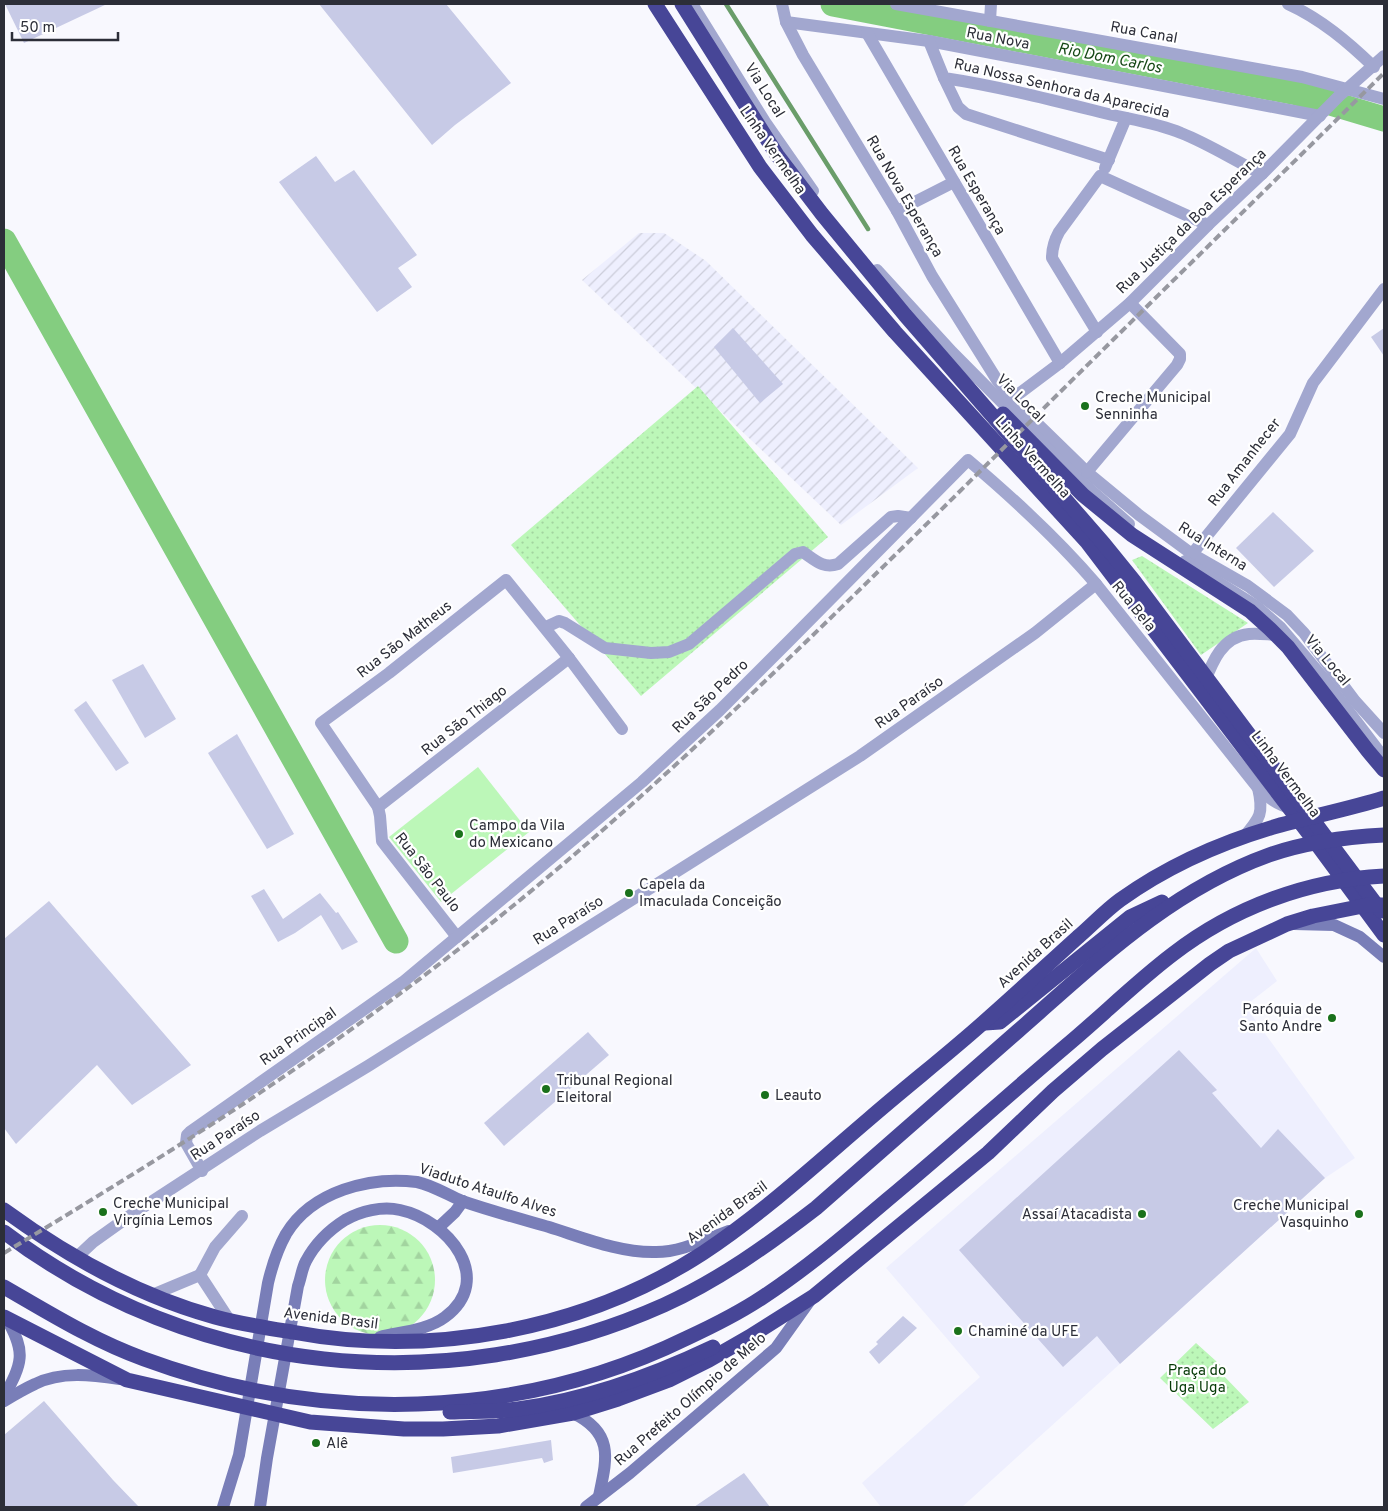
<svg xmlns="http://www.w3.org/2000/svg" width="1388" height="1511" font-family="Overpass,sans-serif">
  <defs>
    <pattern id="industrial-furrows" width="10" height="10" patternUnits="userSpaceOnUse" patternTransform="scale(1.25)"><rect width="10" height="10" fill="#eeeffe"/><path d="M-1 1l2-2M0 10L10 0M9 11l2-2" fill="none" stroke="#cccdda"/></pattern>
    <pattern id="grass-dots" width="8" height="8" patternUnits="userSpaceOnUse" patternTransform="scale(1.25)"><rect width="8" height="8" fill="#bcf7b8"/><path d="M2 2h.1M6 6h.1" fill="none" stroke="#a2d49f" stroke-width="1.8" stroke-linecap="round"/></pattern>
    <pattern id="forest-firs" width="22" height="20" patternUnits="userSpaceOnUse" patternTransform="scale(1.25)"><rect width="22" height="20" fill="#bcf7b8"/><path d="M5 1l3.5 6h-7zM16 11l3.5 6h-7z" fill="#a2d49f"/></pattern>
  </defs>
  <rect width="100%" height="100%" fill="#f8f8fe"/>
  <polygon fill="#eeeffe" points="1256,948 1277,981 1245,1006 1355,1158 1325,1178 962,1507 881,1507 862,1483 980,1377 886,1268"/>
  <polygon fill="url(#industrial-furrows)" points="639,233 664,233 706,261 918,468 841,525 582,280"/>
  <g fill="url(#grass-dots)">
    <polygon points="698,386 828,537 641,696 511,545"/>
    <polygon points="1142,556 1248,623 1201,655 1132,560"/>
    <polygon points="1196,1343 1226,1370 1222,1374 1249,1402 1213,1429 1160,1378"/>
  </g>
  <circle fill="url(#forest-firs)" cx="380" cy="1280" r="55"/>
  <polygon fill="#bcf7b8" points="478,767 529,832 441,902 389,837"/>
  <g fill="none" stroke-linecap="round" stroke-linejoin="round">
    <polyline stroke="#6a9d6a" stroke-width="4.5" points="726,4 868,229"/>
    <g stroke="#84cd80" stroke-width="25">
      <polyline points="833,4 1297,93 1384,119"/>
      <polyline points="4,241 396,941"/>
    </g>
  </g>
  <g fill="#c7cae6">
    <polygon points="5,4 107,4 24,43"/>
    <polygon points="319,4 446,4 511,83 455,125 432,145"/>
    <polygon points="316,156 335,182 354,170 417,255 398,268 412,287 377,312 279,182"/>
    <polygon points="733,328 783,384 760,403 714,347"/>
    <polygon points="1384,328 1384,356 1371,337"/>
    <polygon points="1273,512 1314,551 1274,587 1236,548"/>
    <polygon points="143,664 176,719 145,738 112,680"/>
    <polygon points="86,701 129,763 116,771 74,710"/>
    <polygon points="237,734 294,834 267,849 208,753"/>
    <polygon points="264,889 283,919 320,893 336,913 338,912 358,942 342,950 321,915 295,933 278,942 251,896"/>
    <polygon points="49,901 191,1065 132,1105 97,1065 16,1144 4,1128 4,939"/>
    <polygon points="588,1032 609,1055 504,1146 484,1123"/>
    <polygon points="1179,1050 1217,1090 1212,1093 1261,1148 1278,1129 1325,1178 1120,1364 1097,1336 1063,1367 959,1250"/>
    <polygon points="903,1316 917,1328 879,1364 869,1352 878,1344 876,1342"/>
    <polygon points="44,1401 113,1480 139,1507 4,1507 4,1435"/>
    <polygon points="551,1440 553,1460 544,1463 542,1458 453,1473 451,1457"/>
    <polygon points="744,1473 770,1507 694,1507"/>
  </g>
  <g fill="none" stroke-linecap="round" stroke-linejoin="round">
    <g stroke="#a2a7cf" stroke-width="12">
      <polyline points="692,4 765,122 813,191"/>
      <polyline points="782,4 786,22 803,55 897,211 932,276 997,380 1012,399 1087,472 1139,515 1192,554 1248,586 1287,615 1304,633 1355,701 1384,733"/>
      <polyline points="896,4 1302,77 1384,99"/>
      <path d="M 1288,4 C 1321,19 1348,42 1374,67"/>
      <polyline points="990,21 991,4"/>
      <polyline points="786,22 929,41 1320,116"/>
      <polyline points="867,33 1060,363"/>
      <path d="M 929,41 L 944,78 C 997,86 1048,99 1100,112 C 1127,119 1155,122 1181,133 C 1209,144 1235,161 1262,174"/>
      <polyline points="944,78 958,107 966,114 1109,160"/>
      <polyline points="1105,168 1126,118"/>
      <polyline points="897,211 954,182"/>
      <polyline points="877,270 952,352 1076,477 1129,524"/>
      <path d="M 1097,332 L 1052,258 C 1052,248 1054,241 1059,232 L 1100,176 L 1208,225"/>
      <polyline points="1012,399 1060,363 1130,303 1208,225 1262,174 1339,96 1384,56"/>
      <polyline points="1087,472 1177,365 1180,359 1180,354 1130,303"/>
      <polyline points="1192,554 1290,434 1313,383 1384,289"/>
      <polyline points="1185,561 1256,606 1280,627 1325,680 1384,758"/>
      <path d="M 546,627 L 559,621 L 565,623 L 605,648 L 651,653 L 669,652 L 689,644 L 795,554 L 803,552 C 815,560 823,569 838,564 L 891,517 L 898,516 L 911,518"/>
      <path d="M 1203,686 C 1212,663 1221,637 1249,634 C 1259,633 1270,635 1280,635"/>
      <polyline points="378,807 569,658"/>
      <path d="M 1243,838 C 1260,818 1264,814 1258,788"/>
      <polyline points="457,937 382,841 380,816 378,807 321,723 389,673 506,580 569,658 622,729"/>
      <path d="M 202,1171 L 186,1143 L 187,1135 L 190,1132 L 403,982 L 642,782 L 720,710 L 792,638 L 968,460 C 1014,499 1057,538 1096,584 L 1258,788 C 1268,797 1277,805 1291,808"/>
      <polyline points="77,1257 93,1242 128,1217 260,1131 368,1066 860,756 1035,633 1096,584"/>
      <polyline points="200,1275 215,1247 242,1216"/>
      <polyline points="152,1295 200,1275 230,1321"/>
    </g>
    <g stroke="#797eb8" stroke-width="12">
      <polyline points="1294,924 1334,925 1360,937 1384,957"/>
      <polyline points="439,1227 455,1212 463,1201"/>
      <path d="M 4,1397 C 22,1363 27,1353 6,1318"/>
      <path d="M 4,1401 C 14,1395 24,1389 35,1384 C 61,1371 92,1375 120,1379"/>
      <path d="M 573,1413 C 614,1433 607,1458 599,1496"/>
      <path d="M 223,1507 L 239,1455 L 268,1283 C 272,1266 277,1250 286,1234 C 312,1191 370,1176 417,1182 C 432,1185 448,1195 462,1201 C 491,1211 521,1219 549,1227 C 584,1238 620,1253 656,1252 C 681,1252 706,1239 729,1231"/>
      <path d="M 260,1507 L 267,1458 L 298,1286 C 301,1278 302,1268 306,1261 C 315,1244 329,1230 345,1220 C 361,1211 382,1206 400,1210 C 448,1220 496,1279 445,1317 C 428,1330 400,1332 380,1337"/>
      <polyline points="586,1507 630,1473 776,1348 811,1299"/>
    </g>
    <g stroke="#474697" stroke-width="15">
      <polyline points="655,4 760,167 812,235 895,332 1087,542 1316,843 1384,935"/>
      <polyline points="682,4 777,155 822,214 905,315 1104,544 1134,581 1381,911"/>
      <polyline points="1003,414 1083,495 1132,535 1250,611 1270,629 1288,647 1368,751 1384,770"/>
      <polyline points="985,1023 1000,1022 1130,917 1162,902"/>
      <path d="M 4,1210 C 67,1256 139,1296 215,1317 C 240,1324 267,1328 292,1332 C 431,1358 584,1330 703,1253 C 762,1214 815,1165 869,1119 C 907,1086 947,1055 984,1022 C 1016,994 1047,965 1078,937 C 1092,925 1105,911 1120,900 C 1166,867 1222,842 1277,826 C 1313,816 1349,809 1384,798"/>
      <path d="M 4,1232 C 194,1376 447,1402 664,1305 C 719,1280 768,1245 816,1208 C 883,1149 950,1090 1018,1031 C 1096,963 1169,891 1269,855 C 1306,842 1346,837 1384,835"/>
      <path d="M 4,1287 C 49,1313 94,1341 144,1359 C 320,1424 517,1421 687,1338 C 713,1326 739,1313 763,1297 C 807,1268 847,1234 887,1200 C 947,1150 1006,1097 1066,1046 C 1102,1016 1136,982 1173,954 C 1234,907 1308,880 1384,876"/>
      <polyline points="4,1317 127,1380 310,1422 404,1429 443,1429 498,1426 573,1413 618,1399 669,1380 709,1360 749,1337 814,1296 988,1153 1053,1091 1102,1049 1210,964 1229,951 1287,924 1313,916 1368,905 1384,905"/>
      <path d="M 450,1412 C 472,1411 496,1412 518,1409 C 586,1400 652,1376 713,1347"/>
    </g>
    <path stroke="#9798a0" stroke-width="4" stroke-dasharray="8 4" stroke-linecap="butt" d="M 4,1253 C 82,1206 160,1158 237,1108 C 313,1058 388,1004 460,948 C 634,813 790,658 947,504 C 1092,360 1238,217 1384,73"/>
  </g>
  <g fill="#1a711b" stroke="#fff" stroke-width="2">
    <circle cx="1085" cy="406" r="5"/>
    <circle cx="459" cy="834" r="5"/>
    <circle cx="629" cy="893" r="5"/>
    <circle cx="1332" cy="1018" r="5"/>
    <circle cx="546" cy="1089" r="5"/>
    <circle cx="765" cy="1095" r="5"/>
    <circle cx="103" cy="1212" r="5"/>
    <circle cx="1142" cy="1214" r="5"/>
    <circle cx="1359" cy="1214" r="5"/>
    <circle cx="958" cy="1331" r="5"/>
    <circle cx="316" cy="1443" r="5"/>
  </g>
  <g text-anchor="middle" stroke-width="4.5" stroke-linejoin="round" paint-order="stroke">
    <g font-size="15" fill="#2c2e38" stroke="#fff">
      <text transform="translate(1144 32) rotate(10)" y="5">Rua Canal</text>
      <text transform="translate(998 38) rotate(11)" y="5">Rua Nova</text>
      <text transform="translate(1062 88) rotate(13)" y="5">Rua Nossa Senhora da Aparecida</text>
      <text transform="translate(765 90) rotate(58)" y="5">Via Local</text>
      <text transform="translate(773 150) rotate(55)" y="5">Linha Vermelha</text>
      <text transform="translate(977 190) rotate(60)" y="5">Rua Esperança</text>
      <text transform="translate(905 196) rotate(60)" y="5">Rua Nova Esperança</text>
      <text transform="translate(1191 221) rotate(-44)" y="5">Rua Justiça da Boa Esperança</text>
      <text transform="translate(1021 398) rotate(45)" y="5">Via Local</text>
      <text transform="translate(1033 457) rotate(48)" y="5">Linha Vermelha</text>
      <text transform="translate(1244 462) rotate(-52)" y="5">Rua Amanhecer</text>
      <text transform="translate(1213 546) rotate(32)" y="5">Rua Interna</text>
      <text transform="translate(1134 606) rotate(51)" y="5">Rua Bela</text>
      <text transform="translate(404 639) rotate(-38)" y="5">Rua São Matheus</text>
      <text transform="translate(1328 660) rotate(50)" y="5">Via Local</text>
      <text transform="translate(710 696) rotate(-44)" y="5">Rua São Pedro</text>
      <text transform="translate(909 702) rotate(-35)" y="5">Rua Paraíso</text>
      <text transform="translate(464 720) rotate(-38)" y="5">Rua São Thiago</text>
      <text transform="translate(1286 774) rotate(53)" y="5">Linha Vermelha</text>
      <text transform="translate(428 872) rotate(52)" y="5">Rua São Paulo</text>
      <text transform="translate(568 920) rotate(-32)" y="5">Rua Paraíso</text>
      <text transform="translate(1035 953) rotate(-42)" y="5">Avenida Brasil</text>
      <text transform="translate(298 1036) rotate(-35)" y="5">Rua Principal</text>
      <text transform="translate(225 1135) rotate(-33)" y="5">Rua Paraíso</text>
      <text transform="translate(488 1190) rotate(18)" y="5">Viaduto Ataulfo Alves</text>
      <text transform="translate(727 1212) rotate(-36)" y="5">Avenida Brasil</text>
      <text transform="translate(331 1318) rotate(7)" y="5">Avenida Brasil</text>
      <text transform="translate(690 1399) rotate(-41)" y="5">Rua Prefeito Olímpio de Melo</text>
    </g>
    <g font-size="15" fill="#2c2e38" stroke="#fff" text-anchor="start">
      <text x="1095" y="402">Creche Municipal<tspan x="1095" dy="17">Senninha</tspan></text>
      <text x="469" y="830">Campo da Vila<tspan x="469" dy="17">do Mexicano</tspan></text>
      <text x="639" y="889">Capela da<tspan x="639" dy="17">Imaculada Conceição</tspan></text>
      <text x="1322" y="1014" text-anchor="end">Paróquia de<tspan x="1322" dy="17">Santo Andre</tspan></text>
      <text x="556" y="1085">Tribunal Regional<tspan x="556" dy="17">Eleitoral</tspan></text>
      <text x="775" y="1100">Leauto</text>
      <text x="113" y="1208">Creche Municipal<tspan x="113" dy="17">Virgínia Lemos</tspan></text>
      <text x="1349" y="1210" text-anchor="end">Creche Municipal<tspan x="1349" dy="17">Vasquinho</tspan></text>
      <text x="1132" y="1219" text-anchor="end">Assaí Atacadista</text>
      <text x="968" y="1336">Chaminé da UFE</text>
      <text x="326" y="1448">Alê</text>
    </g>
    <g font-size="15" fill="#043905" stroke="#fff">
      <text x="1197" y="1375">Praça do<tspan x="1197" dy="17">Uga Uga</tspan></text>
    </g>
    <g font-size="16" font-style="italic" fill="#174917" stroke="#fff">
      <text transform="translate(1110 57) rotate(11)" y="6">Rio Dom Carlos</text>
    </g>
  </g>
  <rect width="1388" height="1511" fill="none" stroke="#2c2e38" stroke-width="10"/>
  <path d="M12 32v8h106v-8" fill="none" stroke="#2c2e38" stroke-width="2.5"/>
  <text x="20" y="32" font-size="15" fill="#2c2e38" stroke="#ffffff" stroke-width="4" paint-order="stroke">50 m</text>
</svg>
